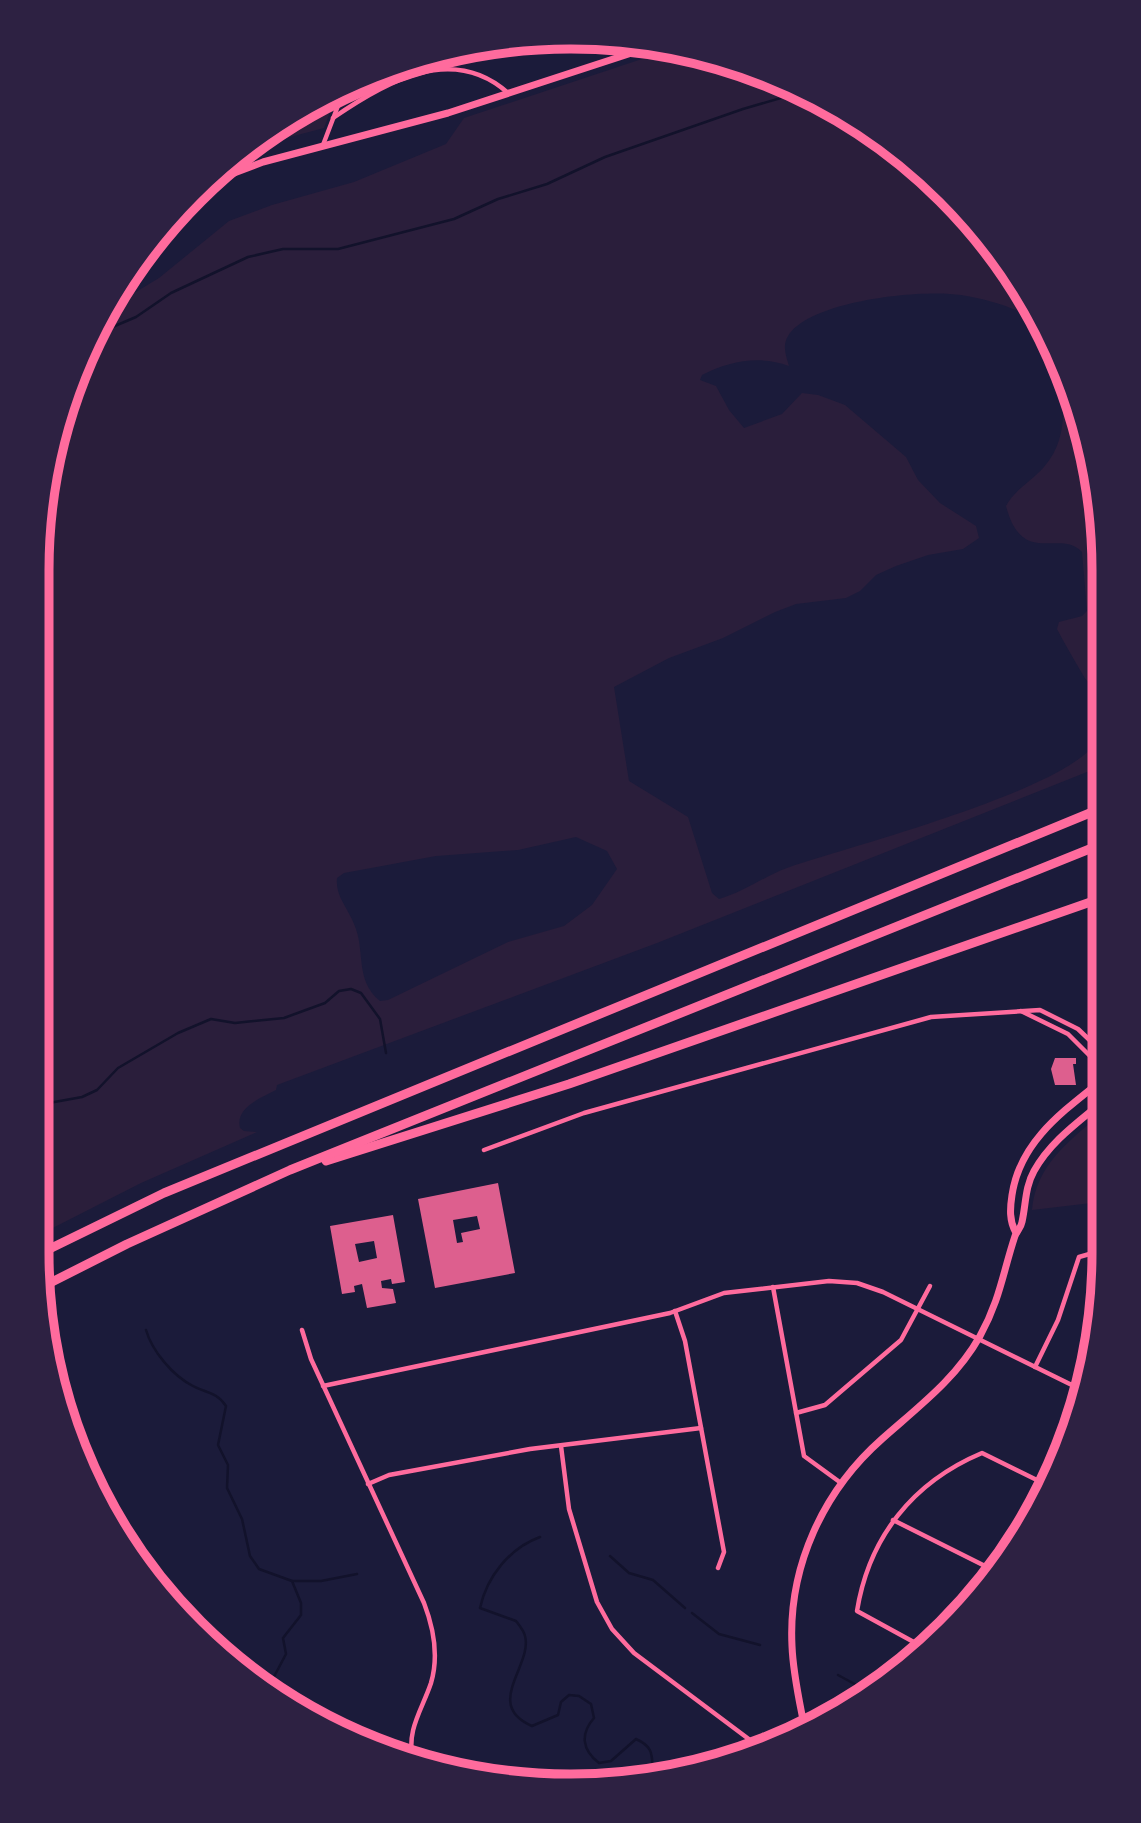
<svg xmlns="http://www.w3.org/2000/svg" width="1141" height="1823" font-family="Figtree,sans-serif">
  <rect width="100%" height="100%" fill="#1b1b3a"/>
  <g fill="#2a1e3b" fill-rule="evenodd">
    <path d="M 672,49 L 709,55 L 807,92 L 896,147 L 972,219 L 1044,327 C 1021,308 990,300 961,295 C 923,289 810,300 788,336 C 782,346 786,356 789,366 C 759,355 730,361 702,375 L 700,380 L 716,386 L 729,410 L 744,428 L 782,414 L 802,393 L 818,395 L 845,405 L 906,457 L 918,480 L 940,503 L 976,526 L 979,538 L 963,549 L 928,555 L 896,566 L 876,575 L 860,591 L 846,598 L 796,604 L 775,612 L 723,638 L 669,658 L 614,687 L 629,781 L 688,817 L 712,893 L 719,899 C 744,892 763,877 787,868 C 844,848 1078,788 1098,738 C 1103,728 1103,707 1099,696 C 1096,687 1087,683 1083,675 C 1074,660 1065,644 1057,629 L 1059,622 L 1082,616 L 1087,611 L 1082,552 C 1061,528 1022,568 1006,506 C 1015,489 1032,481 1044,467 C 1073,434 1062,390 1056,352 L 1086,432 L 1098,503 L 1087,505 L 1103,632 L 1102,766 L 657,943 L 277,1085 L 276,1090 C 261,1098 235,1107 240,1128 L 244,1131 L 257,1132 L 141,1183 L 37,1236 L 41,501 L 78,366 L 111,307 L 159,278 L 229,221 L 272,205 L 354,182 L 446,144 L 464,118 ZM 576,837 L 607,851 L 617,869 L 592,905 L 564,926 L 508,942 L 388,1000 L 380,1001 C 354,980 366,950 354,924 C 348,908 335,896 337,878 L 344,873 L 436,856 L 518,850 Z"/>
    <polygon points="392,68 350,105 362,82"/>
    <polygon points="337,93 324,128 248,148 304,108"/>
    <path d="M 1101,1114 L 1100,1202 L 1032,1210 C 1036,1165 1069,1141 1101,1114 Z"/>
  </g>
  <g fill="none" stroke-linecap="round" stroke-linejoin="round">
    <g stroke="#12122b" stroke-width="2.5">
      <polyline points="96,334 136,317 171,293 248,257 283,249 338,249 454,219 498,199 547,184 605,157 743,109 805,91"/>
      <polyline points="38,1105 82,1097 97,1090 118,1068 178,1033 211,1019 235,1023 284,1018 325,1003 339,991 351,989 361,993 380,1019 386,1053"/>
      <polyline points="37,1133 39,1136"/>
      <path d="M 146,1330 C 152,1351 173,1376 193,1386 C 206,1393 217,1392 226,1406 L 218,1445 L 228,1465 L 227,1488 L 242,1519 L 250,1556 L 259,1569 L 292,1581 L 301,1603 L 301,1615 L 283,1638 L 286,1654 L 268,1688"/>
      <path d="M 540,1537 C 510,1548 487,1576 480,1608 L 516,1621 C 519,1625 524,1631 525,1636 C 533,1665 483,1705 532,1726 L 558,1715 L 561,1702 L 569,1695 L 579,1696 L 591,1704 L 594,1718 C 580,1734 582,1750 599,1763 L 611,1761 L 636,1739 C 656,1748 651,1757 653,1775"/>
      <polyline points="610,1556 629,1573 653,1580 685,1608"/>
      <polyline points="292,1581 321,1581 357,1574"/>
      <polyline points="692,1613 719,1634 760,1645"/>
      <polyline points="838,1675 871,1693"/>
    </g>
  </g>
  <g fill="#dd5f8e" fill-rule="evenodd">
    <polygon points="1055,1058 1076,1058 1076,1064 1073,1064 1076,1085 1055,1085 1051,1069"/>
    <path d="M 498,1183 L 515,1273 L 435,1288 L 418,1199 ZM 477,1216 L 480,1229 L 461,1233 L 463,1242 L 457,1243 L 453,1220 Z"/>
    <path d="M 393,1215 L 405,1282 L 392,1284 L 391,1279 L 381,1281 L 382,1288 L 393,1289 L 396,1303 L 367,1308 L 362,1284 L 354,1286 L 355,1292 L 342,1294 L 330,1226 ZM 374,1241 L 377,1258 L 359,1262 L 355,1244 Z"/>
  </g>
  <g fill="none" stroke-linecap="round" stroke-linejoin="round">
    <g stroke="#ff6b9d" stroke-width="4.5">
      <polyline points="495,43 497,48 518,41"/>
      <path d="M 333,118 C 385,82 452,43 508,93"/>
      <polyline points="323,145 344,90"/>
      <polyline points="1021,1011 1068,1034 1101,1067"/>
      <polyline points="484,1150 584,1113 931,1017 1040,1010 1078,1029 1101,1051"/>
      <polyline points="773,1287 804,1456 841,1483"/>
      <polyline points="675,1311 685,1341 724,1552 718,1568"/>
      <path d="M 302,1330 L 311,1359 L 424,1603 C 434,1629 439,1656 431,1683 C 422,1710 406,1730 413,1760"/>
      <polyline points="1035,1367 1058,1320 1079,1257 1100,1251"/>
      <polyline points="323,1386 670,1313 724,1293 829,1281 857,1283 883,1292 1082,1390"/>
      <polyline points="796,1413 825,1405 901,1340 930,1286"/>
      <polyline points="561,1446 569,1509 597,1602 612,1629 634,1653 758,1746"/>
      <polyline points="368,1484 389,1475 530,1449 701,1428"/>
      <polyline points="893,1520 997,1572"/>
      <path d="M 921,1646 L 857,1611 C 869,1537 913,1482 982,1453 L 1047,1485"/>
      <polyline points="390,1753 411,1749"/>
    </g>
    <g stroke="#ff6b9d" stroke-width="7">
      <polyline points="205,184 263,162 448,113 653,46"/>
      <path d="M 1016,1233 C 1009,1221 1010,1208 1012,1195 C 1020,1142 1061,1113 1101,1081"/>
      <path d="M 804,1725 C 799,1699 793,1673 792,1646 C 788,1567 823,1491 882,1439 C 918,1407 956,1379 980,1336 C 1000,1300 1003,1272 1015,1236 C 1017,1231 1021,1228 1022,1222 C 1026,1204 1025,1187 1034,1171 C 1050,1142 1077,1123 1101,1103"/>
    </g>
    <g stroke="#ff6b9d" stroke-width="9">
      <polyline points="326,1161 569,1084 1102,898"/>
      <polyline points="37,1255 164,1193 1102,808"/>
      <polyline points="42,1287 127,1244 290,1170 1102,844"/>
    </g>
  </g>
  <path d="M0 0H1141V1823H0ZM570 49H571A521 521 0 0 1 1092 570V1253A521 521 0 0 1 571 1774H570A521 521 0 0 1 49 1253V570A521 521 0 0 1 570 49Z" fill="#2d2142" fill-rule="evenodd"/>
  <path fill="none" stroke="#ff6b9d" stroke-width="9" d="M570 49H571A521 521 0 0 1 1092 570V1253A521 521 0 0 1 571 1774H570A521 521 0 0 1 49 1253V570A521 521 0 0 1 570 49Z"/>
</svg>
